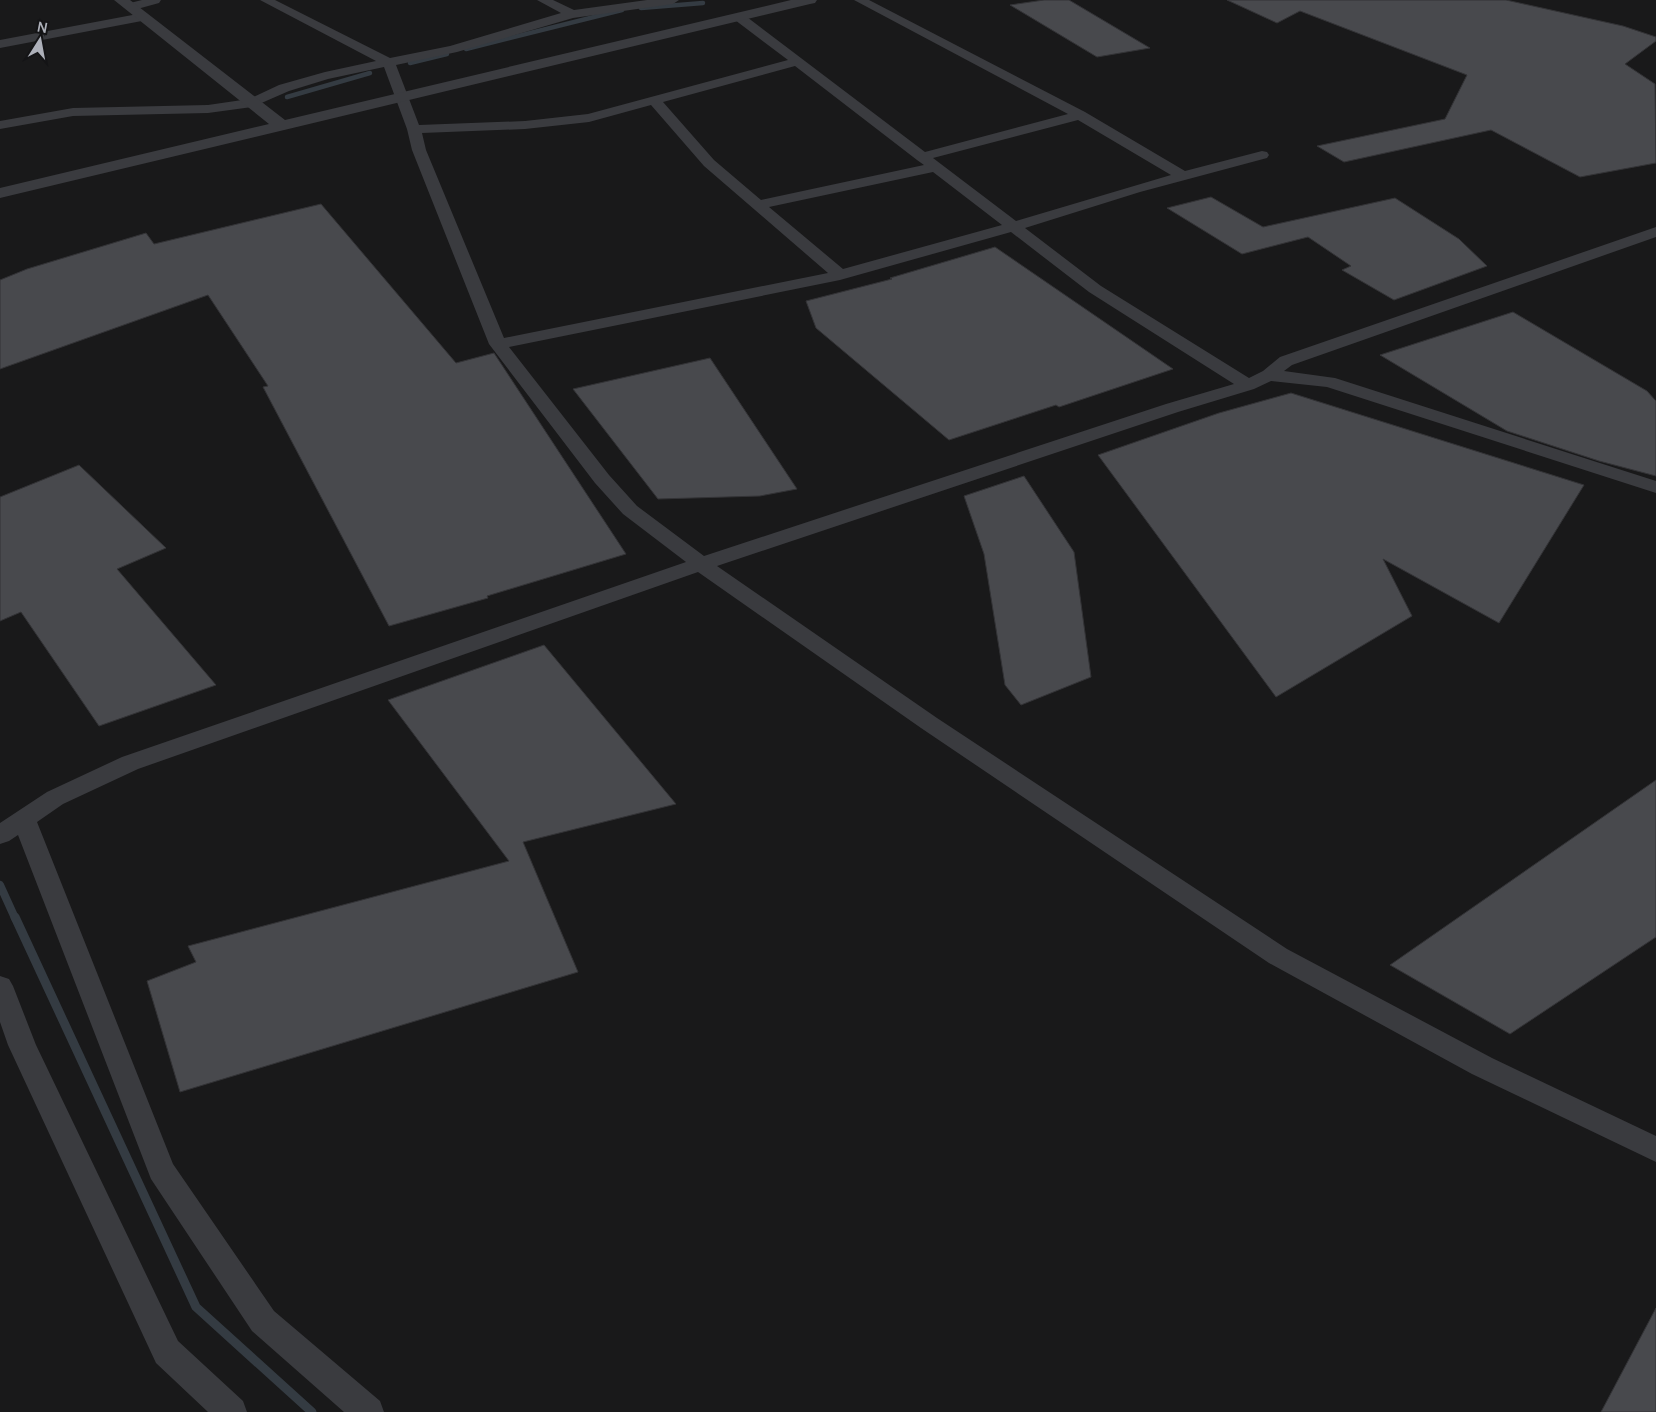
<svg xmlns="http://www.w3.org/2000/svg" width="1656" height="1412" font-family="Manrope,sans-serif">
  <rect width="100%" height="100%" fill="#19191a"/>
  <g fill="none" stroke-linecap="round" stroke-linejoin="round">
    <g stroke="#343b42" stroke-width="4.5">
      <polyline points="641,8 703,3"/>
      <polyline points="466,49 622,10"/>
      <polyline points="410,63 447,54"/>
      <polyline points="287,97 370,73"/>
    </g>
    <polyline stroke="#343b42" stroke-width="8" points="0,885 15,918"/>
    <polyline stroke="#343b42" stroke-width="9" points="15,917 196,1307 312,1412"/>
  </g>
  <g fill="#48494d" stroke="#333336">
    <polygon points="1044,0 1069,0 1150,48 1097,57 1010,5"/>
    <polygon points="1227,0 1506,0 1623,26 1656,37 1656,41 1625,64 1655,84 1656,163 1580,177 1491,130 1344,162 1317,146 1445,119 1467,75 1300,11 1277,23"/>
    <polygon points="1211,197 1263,227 1395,198 1459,239 1487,266 1394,300 1342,270 1351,266 1308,237 1242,254 1167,208"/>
    <polygon points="321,204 456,363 494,353 626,554 487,596 488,598 389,626 263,387 268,386 208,295 0,369 0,280 27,269 146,233 154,244"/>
    <polygon points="995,247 1173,369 1059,407 1056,405 949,440 816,328 806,301 892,279 890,278"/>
    <polygon points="1513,312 1647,391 1656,401 1656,476 1599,461 1507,431 1380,355"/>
    <polygon points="710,358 797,489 760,496 658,499 573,389"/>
    <polygon points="1291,393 1584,485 1499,623 1383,559 1412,616 1276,697 1098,455 1219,413"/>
    <polygon points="79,465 166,548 117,569 216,685 99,726 21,612 0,621 0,497"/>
    <polygon points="1024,476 1074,552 1091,677 1021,705 1005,685 984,554 964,496"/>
    <polygon points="544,645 676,804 523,842 578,972 180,1092 147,981 196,962 188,946 509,861 388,700"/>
    <polygon points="1656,780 1656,937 1510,1034 1390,965"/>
    <polygon points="1656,1308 1656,1412 1601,1412"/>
  </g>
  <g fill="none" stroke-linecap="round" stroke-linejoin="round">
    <g fill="#3a3b3f" fill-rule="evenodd">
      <polygon points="142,0 161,0 159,3 130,11 124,7 126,4"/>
      <path d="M 260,0 L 275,0 L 390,58 L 450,46 L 561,13 L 537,0 L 553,0 L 574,10 L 647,0 L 679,0 L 673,4 L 573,18 L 457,52 L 396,65 L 419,125 L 525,121 L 588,114 L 788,60 L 735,20 L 733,17 L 735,14 L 743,14 L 925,152 L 1068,114 L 854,0 L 869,0 L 1085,112 L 1185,171 L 1262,151 L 1267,152 L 1269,155 L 1267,158 L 1140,192 L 1025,228 L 1101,286 L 1249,378 L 1263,371 L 1280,357 L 1656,227 L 1656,237 L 1292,365 L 1284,371 L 1335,378 L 1656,481 L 1656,493 L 1327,387 L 1271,381 L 1254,389 L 1178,412 L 717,566 L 937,718 L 1287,949 L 1492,1058 L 1656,1136 L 1656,1162 L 1472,1074 L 1269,963 L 921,728 L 698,572 L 138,769 L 63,804 L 37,822 L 173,1164 L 274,1311 L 380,1401 L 384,1412 L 344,1412 L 252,1331 L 151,1179 L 18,835 L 9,841 L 0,844 L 0,823 L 47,792 L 122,757 L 686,562 L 623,514 L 595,483 L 489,344 L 412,150 L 407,129 L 384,67 L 328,79 L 289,91 L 252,107 L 208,113 L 73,116 L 0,129 L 0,121 L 73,108 L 208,105 L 249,99 L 279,85 L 325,72 L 376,61 ZM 795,66 L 917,160 L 924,165 L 761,200 L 714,160 L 663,102 ZM 651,105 L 704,166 L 828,273 L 504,338 L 426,150 L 422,133 L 525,129 L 589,122 ZM 1078,120 L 1171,175 L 1016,221 L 933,158 ZM 933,172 L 1002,225 L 843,269 L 769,207 ZM 1011,232 L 1089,292 L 1234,384 L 1166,404 L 704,556 L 637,506 L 609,475 L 509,347 L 840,280 Z"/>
      <polygon points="143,13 147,14 149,17 147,20 0,48 0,40"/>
      <polygon points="0,976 9,979 13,986 36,1045 178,1341 243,1401 247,1412 208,1412 156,1363 8,1045 0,1022"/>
    </g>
    <polygon fill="#3a3b3f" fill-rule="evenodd" points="114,0 130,0 285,120 791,0 817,0 815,3 810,4 0,198 0,188 269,124"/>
  </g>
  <g transform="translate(40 40) rotate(11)" stroke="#141416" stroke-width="4" paint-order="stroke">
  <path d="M0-4L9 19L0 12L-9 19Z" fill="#adb0b9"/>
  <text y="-8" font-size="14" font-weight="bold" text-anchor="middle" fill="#adb0b9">N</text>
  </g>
</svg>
